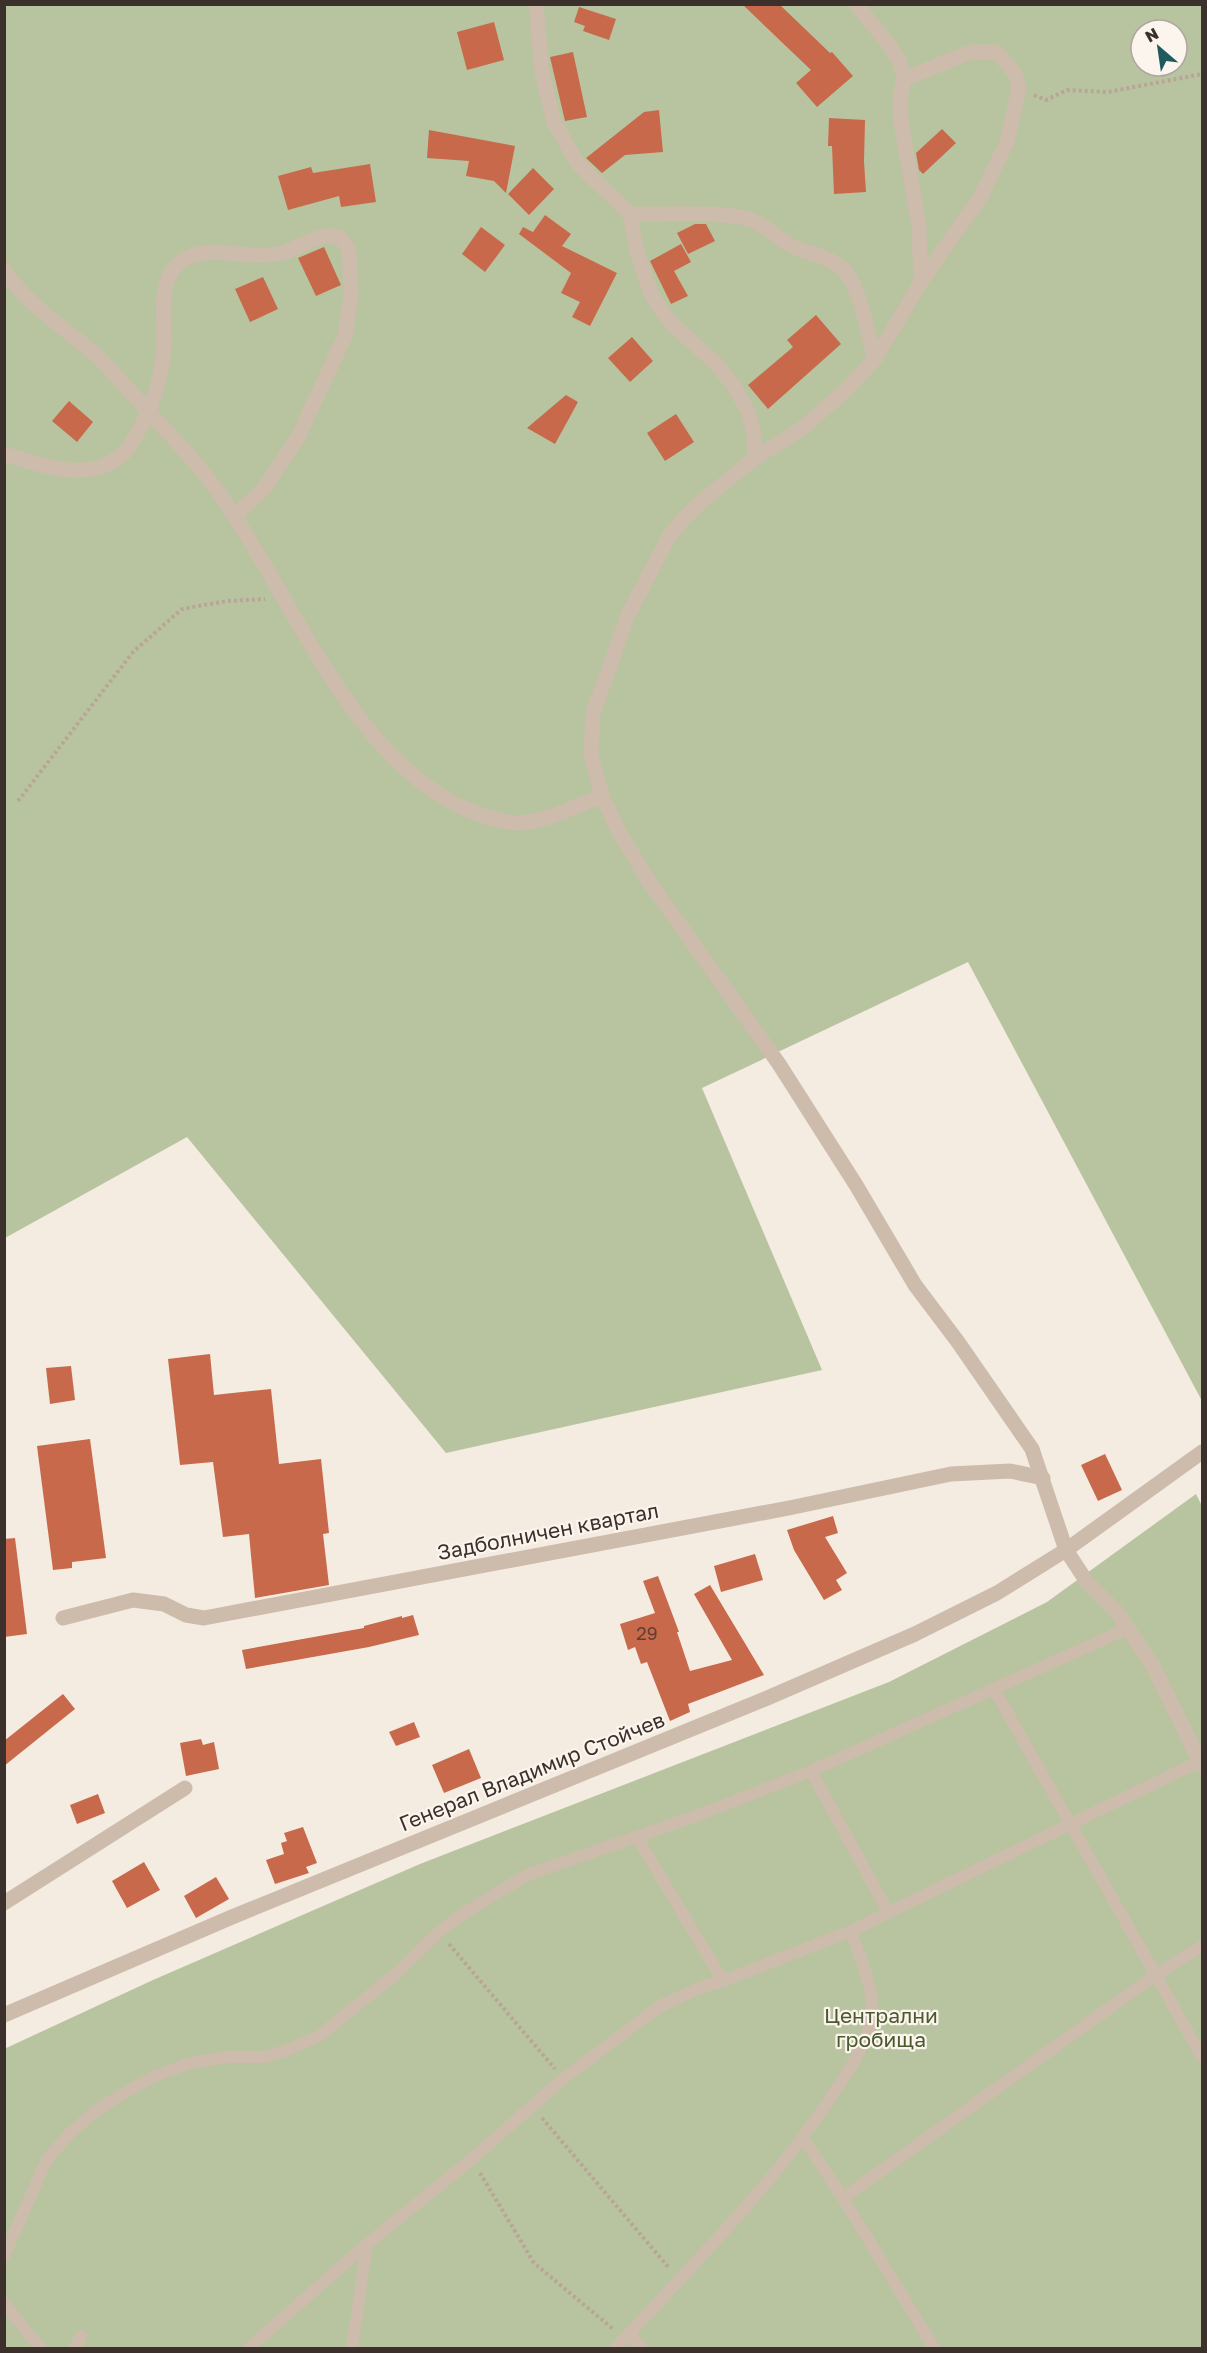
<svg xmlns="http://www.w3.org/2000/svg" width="1207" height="2353" font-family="'Golos Text',sans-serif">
  <rect width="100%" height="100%" fill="#f4ebe1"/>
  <g fill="#b8c4a0" fill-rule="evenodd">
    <path d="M 5,5 L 1202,5 L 1202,1401 L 968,962 L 702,1088 L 822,1370 L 446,1453 L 187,1137 L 5,1238 ZM 1141,30 L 1177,30 L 1177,66 L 1141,66 Z"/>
    <polygon points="1196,1494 1202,1506 1202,2348 5,2348 4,2049 153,1980 420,1864 889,1682 1047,1602"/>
  </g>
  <g fill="#c8694b">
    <polygon points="742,4 779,4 830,53 832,52 853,76 817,107 796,83 811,70"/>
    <polygon points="579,7 616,19 609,40 583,31 585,26 574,22"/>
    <polygon points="494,22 504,60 467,70 457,32"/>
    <polygon points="573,52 587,117 565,121 550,57"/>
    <polygon points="659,110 663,152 625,155 602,173 586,158 644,112"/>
    <polygon points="829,118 865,120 864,162 866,192 834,194 832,146 828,146"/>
    <polygon points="942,129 956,143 923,174 919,170 916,153"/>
    <polygon points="429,130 515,146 506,193 494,181 466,176 469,161 427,158"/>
    <polygon points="370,164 376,202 341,207 339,196 288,210 278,176 311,167 313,173"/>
    <polygon points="533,168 554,189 529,215 508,194"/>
    <polygon points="545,215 571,234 562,246 617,273 590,326 572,317 580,302 561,293 571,273 519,234 523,227 533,232"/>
    <polygon points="695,224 706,224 715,241 688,254 677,233"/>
    <polygon points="481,227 505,245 485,272 462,254"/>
    <polygon points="681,244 691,262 674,271 688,296 671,304 650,261"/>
    <polygon points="324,247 341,285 316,296 298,258"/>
    <polygon points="263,277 278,309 250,322 235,289"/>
    <polygon points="816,315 841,344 768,409 748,385 793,347 787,340"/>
    <polygon points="632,337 653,361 630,382 608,358"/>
    <polygon points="566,395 578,402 555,444 527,428"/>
    <polygon points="69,401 93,422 77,442 52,421"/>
    <polygon points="676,414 694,442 665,461 647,433"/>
    <polygon points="210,1354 214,1395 271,1389 279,1464 321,1459 329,1533 323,1534 329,1585 255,1598 249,1534 223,1537 213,1462 180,1465 168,1359"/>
    <polygon points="71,1366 75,1400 50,1404 46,1368"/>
    <polygon points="90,1439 106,1558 72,1562 72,1568 53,1570 37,1446"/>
    <polygon points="1105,1454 1122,1490 1098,1501 1081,1465"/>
    <polygon points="833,1516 838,1533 825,1537 847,1573 836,1580 842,1590 824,1600 794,1550 787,1530"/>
    <polygon points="15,1538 27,1634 4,1637 4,1539"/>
    <polygon points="755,1554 763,1580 721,1592 714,1566"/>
    <polygon points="658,1576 679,1632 677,1632 690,1671 732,1660 694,1594 710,1585 764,1675 688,1704 690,1712 670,1721 647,1662 641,1664 635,1647 628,1650 620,1624 655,1613 643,1581"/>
    <polygon points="413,1615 419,1635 369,1647 246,1669 242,1650 364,1628 364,1626 402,1616 402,1618"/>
    <polygon points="63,1694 75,1709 4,1766 4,1741"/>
    <polygon points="414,1722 420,1737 396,1746 389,1732"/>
    <polygon points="201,1739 203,1745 214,1742 219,1769 186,1776 180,1743"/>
    <polygon points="469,1749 481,1778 444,1793 432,1765"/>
    <polygon points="98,1794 105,1813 77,1824 70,1805"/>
    <polygon points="303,1827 317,1863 306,1867 309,1873 275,1884 266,1860 284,1854 281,1843 287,1841 284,1833"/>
    <polygon points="144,1862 160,1890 127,1908 112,1881"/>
    <polygon points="216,1877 229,1899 196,1918 184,1896"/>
  </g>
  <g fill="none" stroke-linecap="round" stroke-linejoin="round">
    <g stroke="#b9a596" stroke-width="4" stroke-dasharray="3 3" stroke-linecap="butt">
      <polyline points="1034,95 1046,100 1067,90 1108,92 1202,74"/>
      <polyline points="18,801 133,652 182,609 227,601 265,599"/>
      <polyline points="449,1944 555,2069"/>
      <polyline points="542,2118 669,2268"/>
      <polyline points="480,2173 534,2263 613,2329"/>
    </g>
    <g stroke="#cdbbac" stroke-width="12">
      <polyline points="994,1689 1202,2057"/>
      <polyline points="811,1771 888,1912"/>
      <polyline points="637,1837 723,1981"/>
      <polyline points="803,2138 843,2198 934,2348"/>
      <polyline points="843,2198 1157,1974 1202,1946"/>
      <polyline points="4,2256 47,2159 69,2134 93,2113 117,2097 155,2076 190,2063 228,2057 264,2057 284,2051 319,2036 397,1973 439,1932 461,1915 527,1875 696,1816 811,1771 1129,1628"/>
      <polyline points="4,2303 40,2348"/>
      <polyline points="630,2334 641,2348"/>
      <polyline points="75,2348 81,2336"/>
      <polyline points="249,2348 367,2244 472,2159 563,2079 660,2006 702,1987 723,1981 851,1931 1200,1761"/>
      <polyline points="352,2348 367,2244"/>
      <path d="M 616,2348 C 689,2268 768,2191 829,2100 C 845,2076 863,2052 870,2024 C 878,1994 860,1959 851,1931"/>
    </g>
    <g stroke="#cdbbac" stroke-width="15">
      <polyline points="536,4 542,73 554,122 578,164 630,214 637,252 651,294 669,321 718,366 734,386 748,412 754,434 755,458 702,501 683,519 668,538 628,615 593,713 591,755 602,796 618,830 650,883 779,1064 856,1185 915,1285 958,1342 1032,1449 1066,1550 1087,1582 1116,1611 1154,1668 1202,1766"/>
      <polyline points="904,79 971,52 996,52 1015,73 1019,88 1007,142 981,196 921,282"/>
      <path d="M 630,214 C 660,215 729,210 754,221 C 769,228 780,241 796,248 C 813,255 838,259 848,275 C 863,299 867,332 875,359"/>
      <path d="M 4,270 C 28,306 65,328 97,356 C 111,369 124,385 137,399 C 157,421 179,443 198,466 C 284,568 341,756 468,810 C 485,817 502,823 520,823 C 548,821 576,806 602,796"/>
      <path d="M 4,454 C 41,465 88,484 122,455 C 131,447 136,435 142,425 C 156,398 163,373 164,342 C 165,317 157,284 178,264 C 200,244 236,256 262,255 C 269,255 278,254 284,252 C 302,247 321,231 340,237 L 349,250 L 351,293 L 345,336 L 298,437 L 263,490 L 235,515"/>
      <polyline points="755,458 800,430 845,391 875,359 921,282 919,227 901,122 900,98 904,79 900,62 890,46 856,4"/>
      <polyline points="63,1618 133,1600 164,1604 186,1615 204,1618 789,1508 951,1474 1010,1471 1043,1478"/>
      <polyline points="4,1903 185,1788"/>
      <polyline points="4,2015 232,1917 765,1699 915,1634 997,1593 1066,1550 1202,1452"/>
    </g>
  </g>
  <g text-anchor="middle" stroke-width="4.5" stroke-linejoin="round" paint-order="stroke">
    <g font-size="18" fill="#5e3e33">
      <text x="647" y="1640">29</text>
    </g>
    <g font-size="21" fill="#3b302b" stroke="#fbf5ee">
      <text transform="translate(548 1532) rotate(-11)" y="7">Задболничен квартал</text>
      <text transform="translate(532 1772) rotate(-22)" y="7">Генерал Владимир Стойчев</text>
    </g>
    <g font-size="21" fill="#4a5a2e" stroke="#fbf5ee">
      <text x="881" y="2023">Централни<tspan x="881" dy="24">гробища</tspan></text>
    </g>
  </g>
  <rect width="1207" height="2353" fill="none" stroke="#3b302b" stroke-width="12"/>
  <g transform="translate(1159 48) rotate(331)"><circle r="28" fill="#fbf5ee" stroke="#aea6a0" stroke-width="1.5"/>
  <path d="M0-4.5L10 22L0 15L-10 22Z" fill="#1f5a5e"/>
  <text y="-9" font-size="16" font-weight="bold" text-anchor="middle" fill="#3b302b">N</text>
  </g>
</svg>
